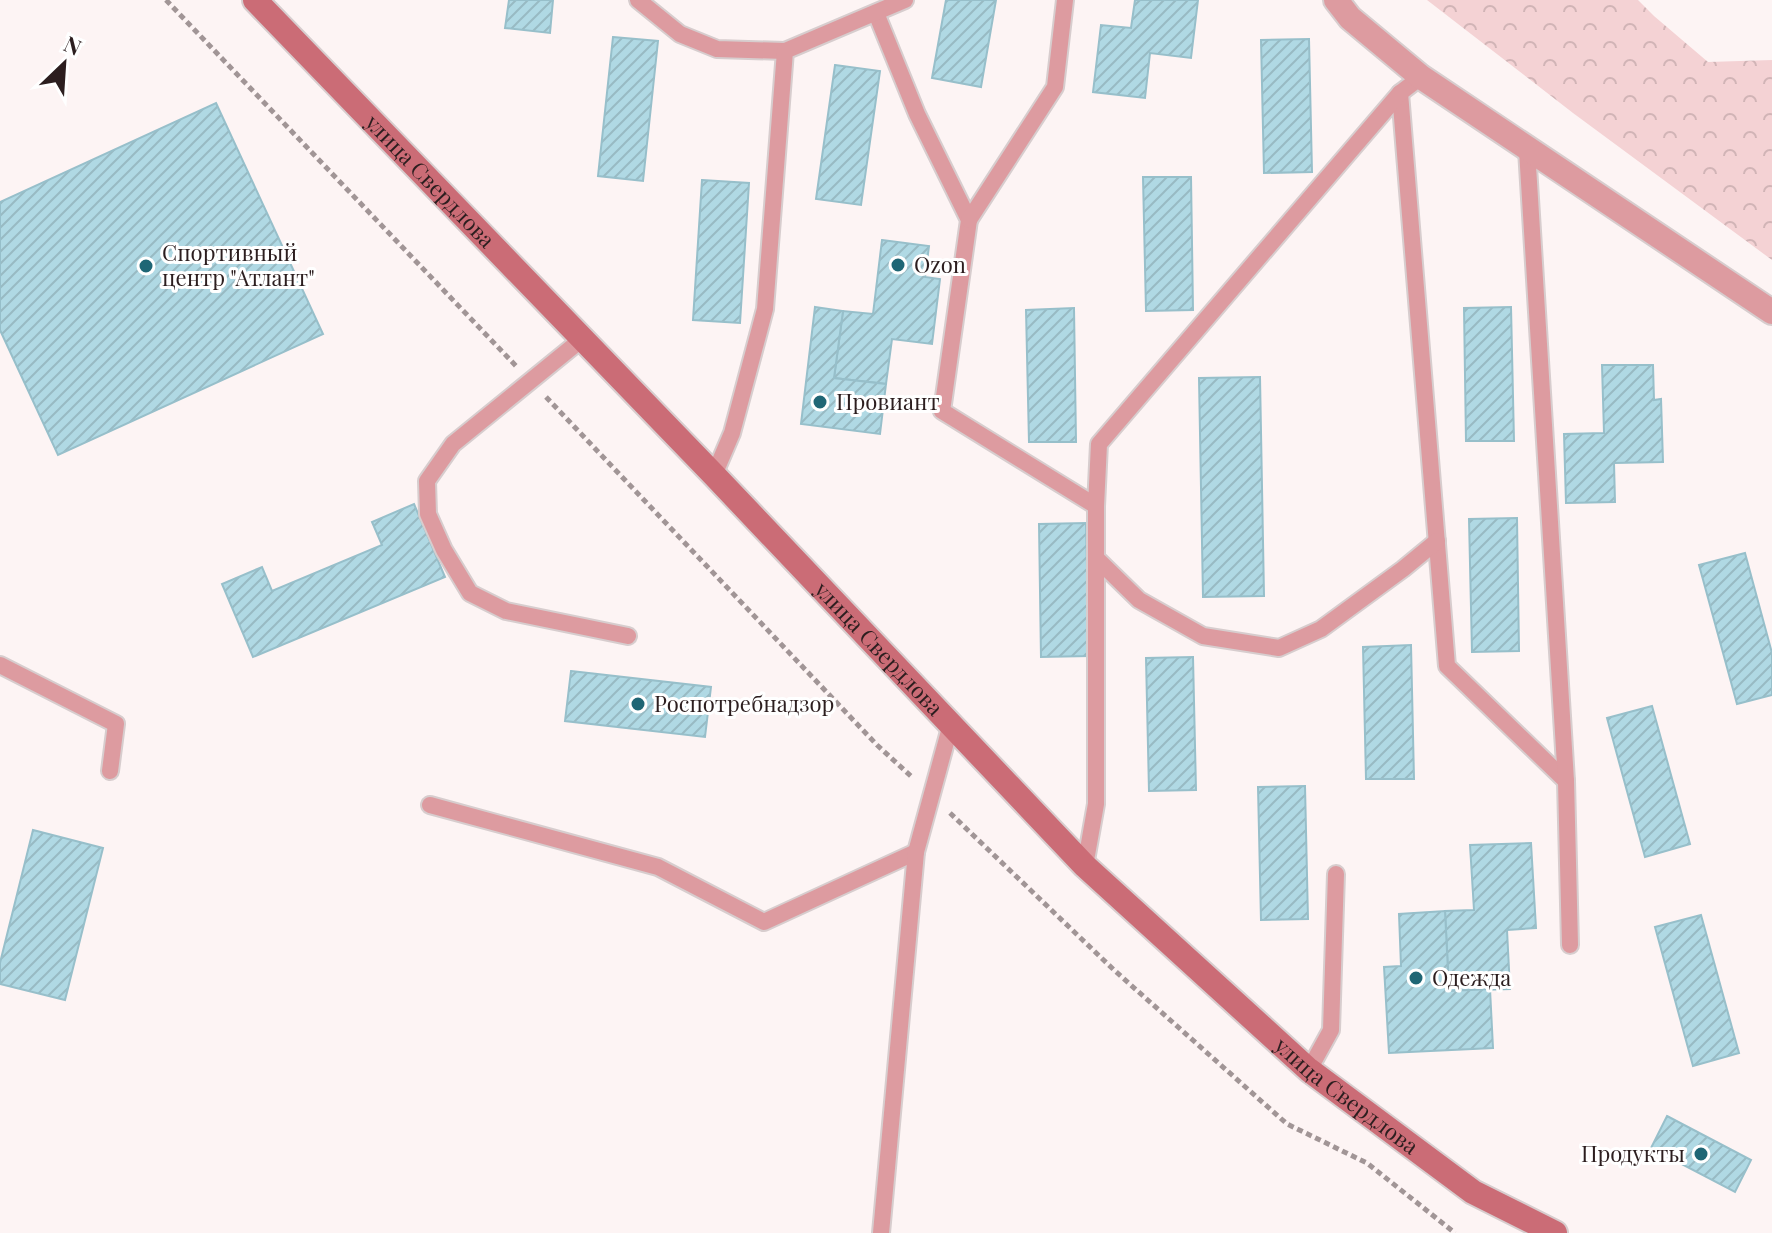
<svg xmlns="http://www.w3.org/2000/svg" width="1772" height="1233" font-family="'Playfair Display',serif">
  <defs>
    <pattern id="forest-crowns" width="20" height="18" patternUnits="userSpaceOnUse" patternTransform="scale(2)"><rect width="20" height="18" fill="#f4d2d4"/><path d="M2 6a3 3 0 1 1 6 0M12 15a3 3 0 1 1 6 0" fill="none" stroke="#d1b4b6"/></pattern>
    <pattern id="building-hatch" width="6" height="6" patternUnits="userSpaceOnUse" patternTransform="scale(2)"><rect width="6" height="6" fill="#b0d9e4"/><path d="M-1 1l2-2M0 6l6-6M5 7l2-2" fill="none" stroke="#98bac3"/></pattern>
  </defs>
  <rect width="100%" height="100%" fill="#fdf4f4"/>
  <polygon fill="url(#forest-crowns)" points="1427,0 1638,0 1654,16 1708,62 1772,60 1772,260 1573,113"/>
  <g fill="url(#building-hatch)" stroke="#97bfca" stroke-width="2">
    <polygon points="509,0 553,0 550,33 505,28"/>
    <polygon points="946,0 996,0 981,87 932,78"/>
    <polygon points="1135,0 1198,0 1191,58 1150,53 1145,98 1093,92 1101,25 1131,28"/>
    <polygon points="613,37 658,41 643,181 598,176"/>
    <polygon points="1309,39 1312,172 1264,173 1261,40"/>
    <polygon points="835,65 880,71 861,205 816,199"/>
    <polygon points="216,103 323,334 58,455 0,330 0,202"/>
    <polygon points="1143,177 1191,177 1193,310 1146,311"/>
    <polygon points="702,180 749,183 740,323 693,320"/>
    <polygon points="882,240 929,246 925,277 940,279 932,344 892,339 886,384 834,378 843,311 873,314"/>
    <polygon points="815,307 843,311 834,378 886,384 880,434 801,424"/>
    <polygon points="1511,307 1514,441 1466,441 1464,308"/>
    <polygon points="1074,308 1076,442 1029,442 1026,310"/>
    <polygon points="1602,365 1653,365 1654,400 1661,399 1663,462 1614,463 1615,502 1566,503 1564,434 1604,433"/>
    <polygon points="1260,377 1264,596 1203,597 1199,378"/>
    <polygon points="414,504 445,577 253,657 222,584 262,567 272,591 382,545 372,522"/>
    <polygon points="1517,518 1519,651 1472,652 1469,519"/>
    <polygon points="1086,523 1089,656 1041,657 1039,524"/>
    <polygon points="1745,553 1772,653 1772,695 1737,704 1699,565"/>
    <polygon points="1411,645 1414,779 1366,779 1363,647"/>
    <polygon points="1193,657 1196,790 1149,791 1146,658"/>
    <polygon points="571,671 711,687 705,737 565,721"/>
    <polygon points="1652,706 1690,844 1645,857 1607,718"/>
    <polygon points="1305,786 1308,919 1261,920 1258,787"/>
    <polygon points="33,830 103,848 65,1000 0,984 0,963"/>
    <polygon points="1531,843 1536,928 1507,930 1510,989 1449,991 1445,911 1474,910 1470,845"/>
    <polygon points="1445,911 1449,991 1490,989 1493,1048 1389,1053 1384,967 1401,966 1399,914"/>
    <polygon points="1701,915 1739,1053 1693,1066 1655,927"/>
    <polygon points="1667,1116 1751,1160 1735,1192 1651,1148"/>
  </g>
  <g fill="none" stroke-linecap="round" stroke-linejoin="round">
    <defs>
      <g id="service">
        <polyline points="638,0 680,34 717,49 785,51"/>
        <polyline points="876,13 917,114 969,220 942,411 1096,506"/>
        <polyline points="1400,93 1447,666 1566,781"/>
        <polyline points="1527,150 1566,781 1570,945"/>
        <polyline points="969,220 1055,87 1065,0"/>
        <polyline points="582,339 453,444 427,481 428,514 444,550 470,593 506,611 628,636"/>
        <polyline points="714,475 732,433 765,309 785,51 905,0"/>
        <polyline points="1096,558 1139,600 1203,636 1279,648 1321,629 1403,569 1437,541"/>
        <polyline points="0,665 116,724 110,771"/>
        <polyline points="430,805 658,867 764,922 916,852"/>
        <polyline points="1085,866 1096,804 1096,506 1099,444 1400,93 1421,77"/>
        <polyline points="1309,1070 1331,1030 1336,874"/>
        <polyline points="881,1233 916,852 951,724"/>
      </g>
      <polyline id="minor" points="1336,0 1350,18 1421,77 1772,312"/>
      <g id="secondary">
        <path id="s1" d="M 255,0 L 714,475 L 1085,866 L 1309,1070 L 1473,1192 L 1555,1233"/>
      </g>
    </defs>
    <use href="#service" stroke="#d7cdce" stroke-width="20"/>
    <use href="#minor" stroke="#d7cdce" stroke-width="28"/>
    <use href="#secondary" stroke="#d7cdce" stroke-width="28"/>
    <g stroke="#a19596" stroke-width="5" stroke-dasharray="6 4" stroke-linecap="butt">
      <polyline points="166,0 517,367"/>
      <polyline points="546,397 877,745 913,778"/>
      <polyline points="950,813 1114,970 1287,1124 1367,1163 1455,1233"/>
    </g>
    <use href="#service" stroke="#dd9ba0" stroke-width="16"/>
    <use href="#minor" stroke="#dd9ba0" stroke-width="24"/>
    <use href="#secondary" stroke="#cb6c76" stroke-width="24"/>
  </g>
  <g fill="#1f6675" stroke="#fff" stroke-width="3">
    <circle cx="898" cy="265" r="8"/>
    <circle cx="146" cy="266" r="8"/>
    <circle cx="820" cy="402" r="8"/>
    <circle cx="638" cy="704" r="8"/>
    <circle cx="1416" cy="978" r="8"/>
    <circle cx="1701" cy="1154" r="8"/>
  </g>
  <g text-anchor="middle" stroke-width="6" stroke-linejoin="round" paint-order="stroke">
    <g font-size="22" fill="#2c1e1f" stroke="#fff">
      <text dy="8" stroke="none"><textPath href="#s1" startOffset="252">улица Свердлова</textPath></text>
      <text dy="8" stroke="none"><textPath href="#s1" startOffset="900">улица Свердлова</textPath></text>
      <text dy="8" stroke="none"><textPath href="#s1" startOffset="1548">улица Свердлова</textPath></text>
    </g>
    <g font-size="22" fill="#2c1e1f" stroke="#fff" text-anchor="start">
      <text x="162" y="261">Спортивный<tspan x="162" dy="25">центр "Атлант"</tspan></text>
      <text x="914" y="273">Ozon</text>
      <text x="836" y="410">Провиант</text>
      <text x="654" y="712">Роспотребнадзор</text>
      <text x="1432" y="986">Одежда</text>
      <text x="1685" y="1162" text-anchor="end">Продукты</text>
    </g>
  </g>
  <g transform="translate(64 64) rotate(25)" stroke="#ffffff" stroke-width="6" paint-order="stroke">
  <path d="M0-6L14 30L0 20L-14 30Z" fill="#2c1e1f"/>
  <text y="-12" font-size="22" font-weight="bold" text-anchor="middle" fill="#2c1e1f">N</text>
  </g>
</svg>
